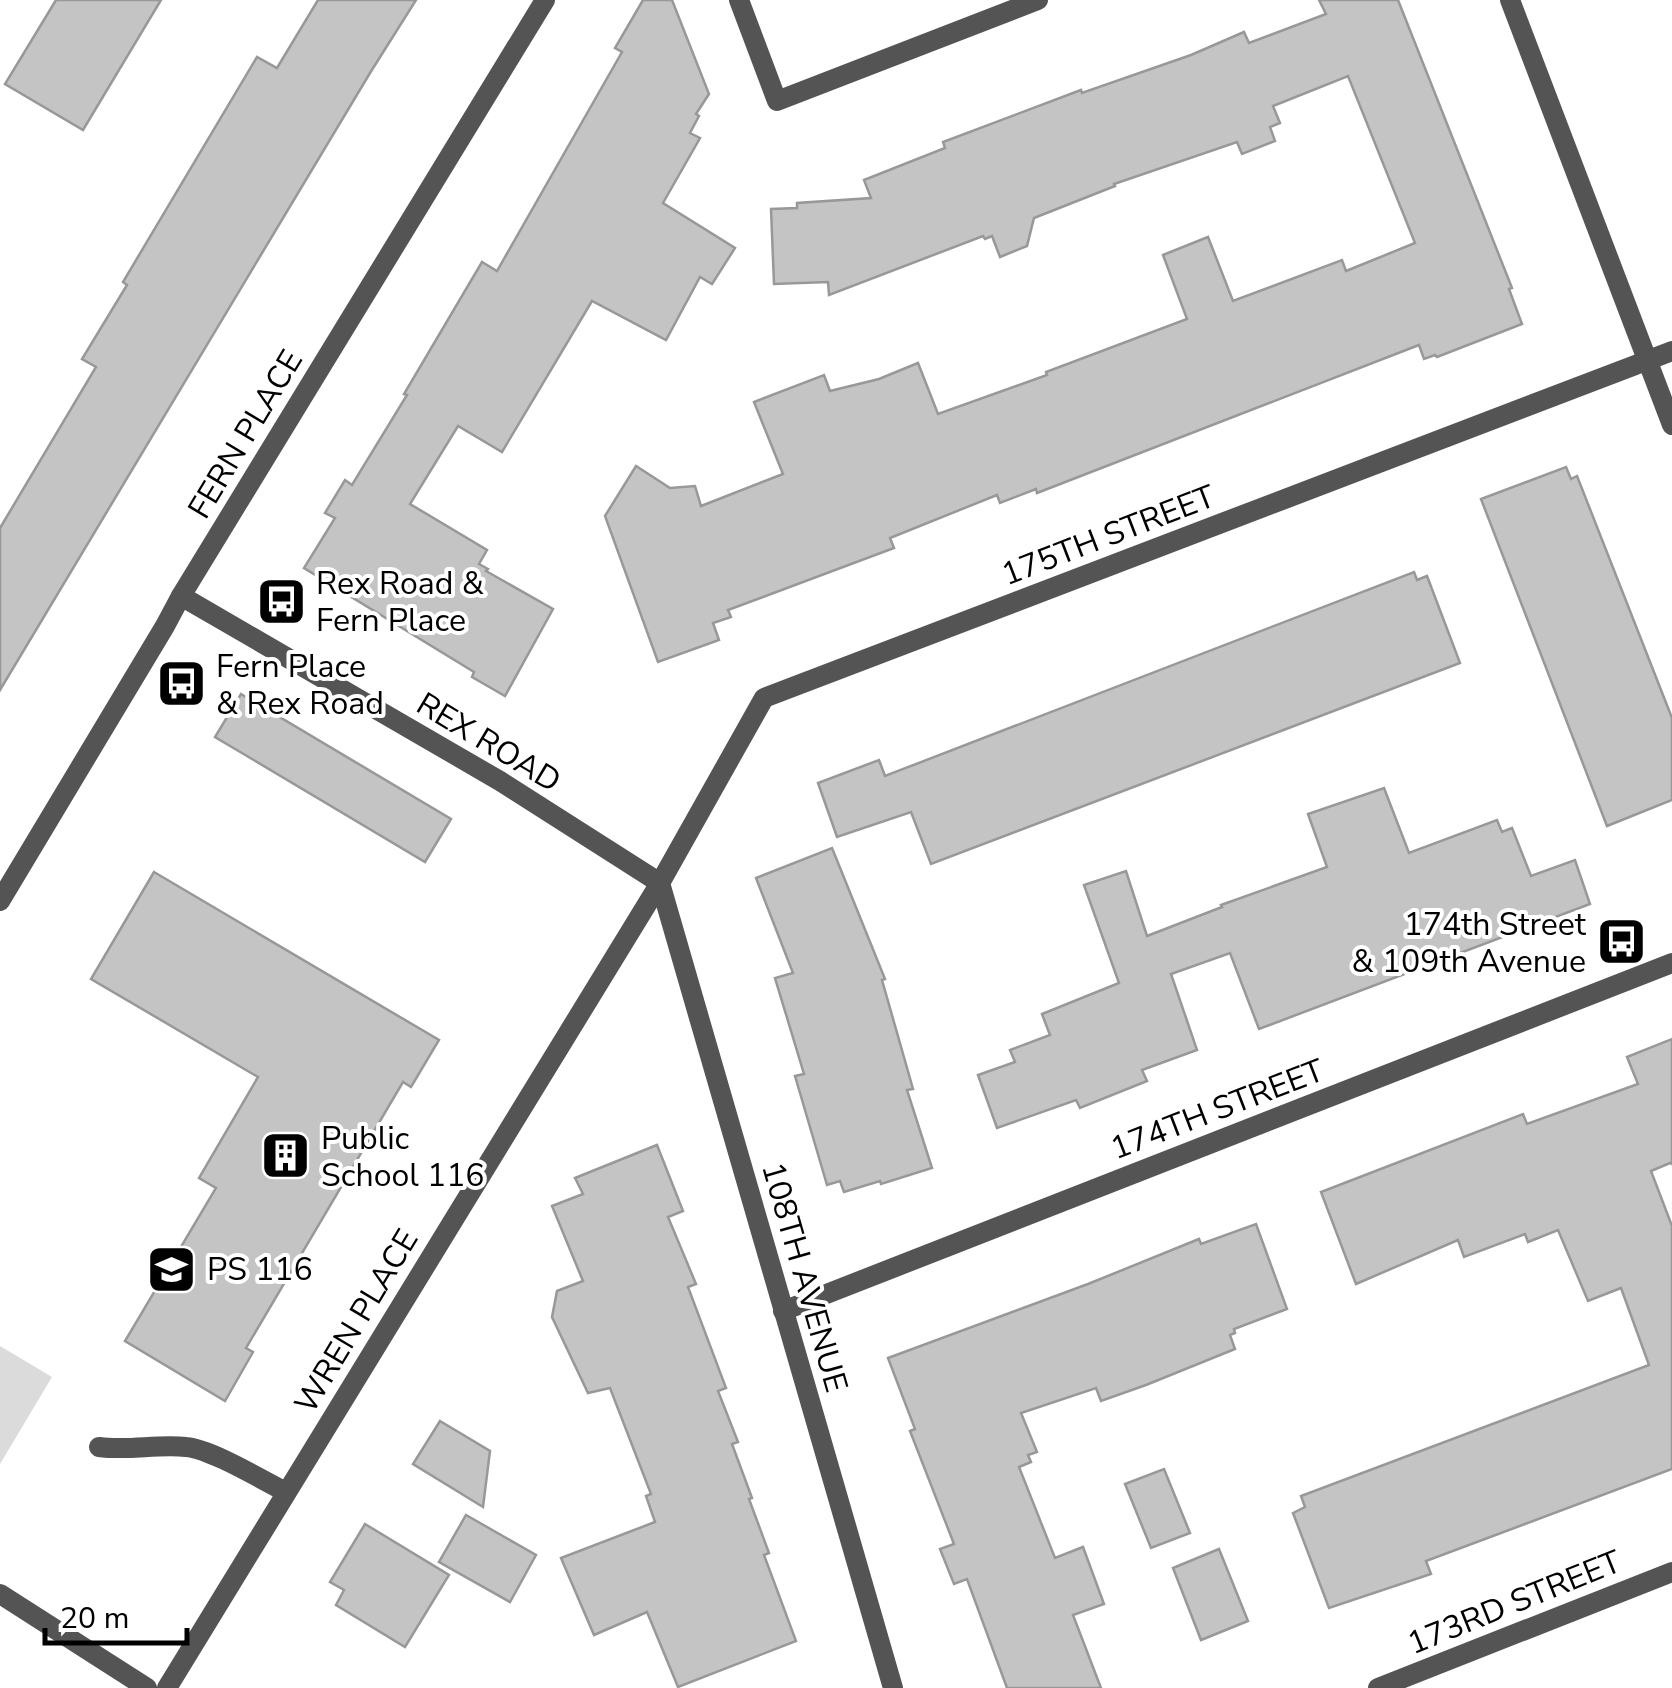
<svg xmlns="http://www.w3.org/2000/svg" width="1672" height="1688" font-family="'Nunito Sans',sans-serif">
  <rect width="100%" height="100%" fill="#fff"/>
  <polygon fill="#dbdbdb" points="0,1346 52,1377 0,1464"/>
  <g fill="#c4c4c4" stroke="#989898" stroke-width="2.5">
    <polygon points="56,0 161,0 83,130 5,84"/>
    <polygon points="318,0 416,0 370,73 0,690 0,528 96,367 82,359 127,285 123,282 257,57 277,68"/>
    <polygon points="643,0 672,0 709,94 696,114 699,116 690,133 700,138 663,203 735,248 712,284 700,277 666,340 592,301 502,452 458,426 410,504 487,550 479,564 488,569 486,571 553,609 505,696 472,677 474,672 304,568 335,518 325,513 345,480 352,485 407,395 404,394 482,262 497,271 622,52 615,48"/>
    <polygon points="1319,0 1398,0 1512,288 1509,289 1522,324 1437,357 1435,355 1424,359 1419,345 1037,493 1036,489 1000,503 997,495 890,538 894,548 728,610 731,617 713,623 719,640 658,662 605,516 636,466 670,488 695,486 701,506 783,474 754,402 824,375 830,391 879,379 918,363 938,414 1047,375 1046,372 1187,319 1163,255 1208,237 1233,301 1342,260 1346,271 1415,243 1348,76 1273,106 1280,123 1270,127 1275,141 1242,154 1237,142 1114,184 1115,186 1034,218 1027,246 1000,257 992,236 985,239 983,236 829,295 828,282 774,284 771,209 797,208 797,203 871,198 864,180 945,148 943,142 1081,90 1082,93 1191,55 1244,32 1249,43 1326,14"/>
    <polygon points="1566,467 1571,479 1577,476 1672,718 1672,800 1607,826 1481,499"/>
    <polygon points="1414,572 1417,580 1427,576 1460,663 931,864 911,812 837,837 818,783 879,760 885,776"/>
    <polygon points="241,694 451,819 425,862 215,737"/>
    <polygon points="1384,788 1409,853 1497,820 1502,832 1512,828 1531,876 1575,860 1590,904 1259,1029 1230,953 1171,974 1197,1050 1142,1070 1147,1081 1080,1108 1076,1100 997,1128 978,1075 1015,1062 1010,1050 1050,1035 1042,1014 1119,983 1084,885 1126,871 1147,936 1222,907 1221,905 1327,867 1308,814"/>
    <polygon points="832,848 885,979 882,980 913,1089 907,1090 932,1168 881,1184 880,1181 844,1192 840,1181 827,1185 795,1076 804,1074 775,978 793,973 756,878"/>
    <polygon points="154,872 439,1040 411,1087 403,1082 246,1348 253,1352 225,1401 125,1341 216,1188 199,1178 258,1077 91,979"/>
    <polygon points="1672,1039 1672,1164 1670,1163 1651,1171 1672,1226 1672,1469 1426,1561 1431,1574 1329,1608 1293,1513 1305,1507 1301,1496 1649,1365 1621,1288 1588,1301 1558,1230 1528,1242 1525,1234 1464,1257 1458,1240 1356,1284 1321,1192 1523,1114 1527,1124 1638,1084 1627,1057"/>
    <polygon points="657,1145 683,1211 668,1217 696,1284 688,1287 726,1388 718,1391 738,1442 732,1444 752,1498 749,1499 769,1553 764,1555 796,1641 678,1687 647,1612 594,1635 561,1558 655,1522 646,1496 651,1494 610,1388 588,1393 552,1317 557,1291 583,1281 552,1206 583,1194 575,1178"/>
    <polygon points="1256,1224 1287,1309 1234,1329 1235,1333 1230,1335 1235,1349 1146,1385 1101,1401 1096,1388 1021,1413 1037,1452 1028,1455 1031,1462 1019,1467 1055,1558 1083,1547 1104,1604 1073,1615 1101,1688 1007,1688 967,1579 954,1584 940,1549 954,1544 910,1431 915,1429 888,1358 1088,1284 1199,1239 1201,1244"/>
    <polygon points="440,1421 490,1451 483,1507 413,1464"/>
    <polygon points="1164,1469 1190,1533 1151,1548 1125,1484"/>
    <polygon points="466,1515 536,1555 510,1602 439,1562"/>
    <polygon points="365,1524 449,1575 405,1647 336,1605 344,1590 330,1582"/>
    <polygon points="1219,1549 1248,1621 1201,1640 1173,1568"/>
  </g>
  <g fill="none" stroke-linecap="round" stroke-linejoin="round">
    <path stroke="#545454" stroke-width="20" d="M 99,1447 C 128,1451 157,1444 186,1447 C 211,1449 262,1480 286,1492"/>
    <g stroke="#545454" stroke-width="20">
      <polyline points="739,0 777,101 1038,0"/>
      <polyline points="1510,0 1672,425"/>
      <polyline points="181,596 500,781 660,883"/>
      <polyline points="660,883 893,1688"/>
      <polyline points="0,901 165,626 181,596 545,0"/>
      <polyline points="783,1311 1672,963"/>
      <polyline points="0,1594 147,1688"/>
      <polyline points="167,1688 660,883 764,698 1672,351"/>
      <polyline points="1378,1688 1672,1572"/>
    </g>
  </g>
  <defs>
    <symbol id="bus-square" viewBox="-11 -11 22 22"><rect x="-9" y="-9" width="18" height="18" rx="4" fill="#000" stroke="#fff"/><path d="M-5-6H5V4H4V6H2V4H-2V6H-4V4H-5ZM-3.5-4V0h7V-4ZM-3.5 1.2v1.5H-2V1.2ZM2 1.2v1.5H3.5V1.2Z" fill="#fff"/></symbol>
    <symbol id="building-square" viewBox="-11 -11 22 22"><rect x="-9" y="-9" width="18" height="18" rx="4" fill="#000" stroke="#fff"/><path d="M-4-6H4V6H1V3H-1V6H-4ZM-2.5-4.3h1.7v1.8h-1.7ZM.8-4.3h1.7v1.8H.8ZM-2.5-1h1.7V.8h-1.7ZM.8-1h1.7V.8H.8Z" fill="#fff"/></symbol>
    <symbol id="school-square" viewBox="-11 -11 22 22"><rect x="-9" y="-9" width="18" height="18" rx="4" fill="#000" stroke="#fff"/><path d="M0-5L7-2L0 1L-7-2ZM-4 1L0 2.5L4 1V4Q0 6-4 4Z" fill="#fff"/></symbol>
  </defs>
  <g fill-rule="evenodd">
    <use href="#bus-square" x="254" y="574" width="55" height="55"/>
    <use href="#bus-square" x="154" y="656" width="55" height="55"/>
    <use href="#bus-square" x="1594" y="914" width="55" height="55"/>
    <use href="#building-square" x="258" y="1128" width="55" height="55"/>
    <use href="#school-square" x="144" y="1242" width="55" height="55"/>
  </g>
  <g text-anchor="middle" stroke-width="8" stroke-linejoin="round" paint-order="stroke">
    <g font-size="32" fill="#000" stroke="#fff">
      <text transform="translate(245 434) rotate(-59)" y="11">FERN PLACE</text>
      <text transform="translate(1108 535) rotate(-21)" y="11">175TH STREET</text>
      <text transform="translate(489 742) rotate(31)" y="11">REX ROAD</text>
      <text transform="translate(1217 1109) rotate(-21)" y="11">174TH STREET</text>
      <text transform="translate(805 1277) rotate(74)" y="11">108TH AVENUE</text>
      <text transform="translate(356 1321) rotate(-59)" y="11">WREN PLACE</text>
      <text transform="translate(1514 1602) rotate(-22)" y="11">173RD STREET</text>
    </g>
    <g font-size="32" fill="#000" stroke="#fff" text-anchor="start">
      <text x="316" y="594">Rex Road &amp;<tspan x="316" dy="37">Fern Place</tspan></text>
      <text x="216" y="677">Fern Place<tspan x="216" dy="37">&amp; Rex Road</tspan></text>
      <text x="1586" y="935" text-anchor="end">174th Street<tspan x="1586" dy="37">&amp; 109th Avenue</tspan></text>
      <text x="321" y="1149">Public<tspan x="321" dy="37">School 116</tspan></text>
      <text x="207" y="1280">PS 116</text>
    </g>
  </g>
  <path d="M45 1628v15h142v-15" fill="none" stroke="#000000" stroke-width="5"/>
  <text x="60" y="1628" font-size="30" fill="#000000" stroke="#ffffff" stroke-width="8" paint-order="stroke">20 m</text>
</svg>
